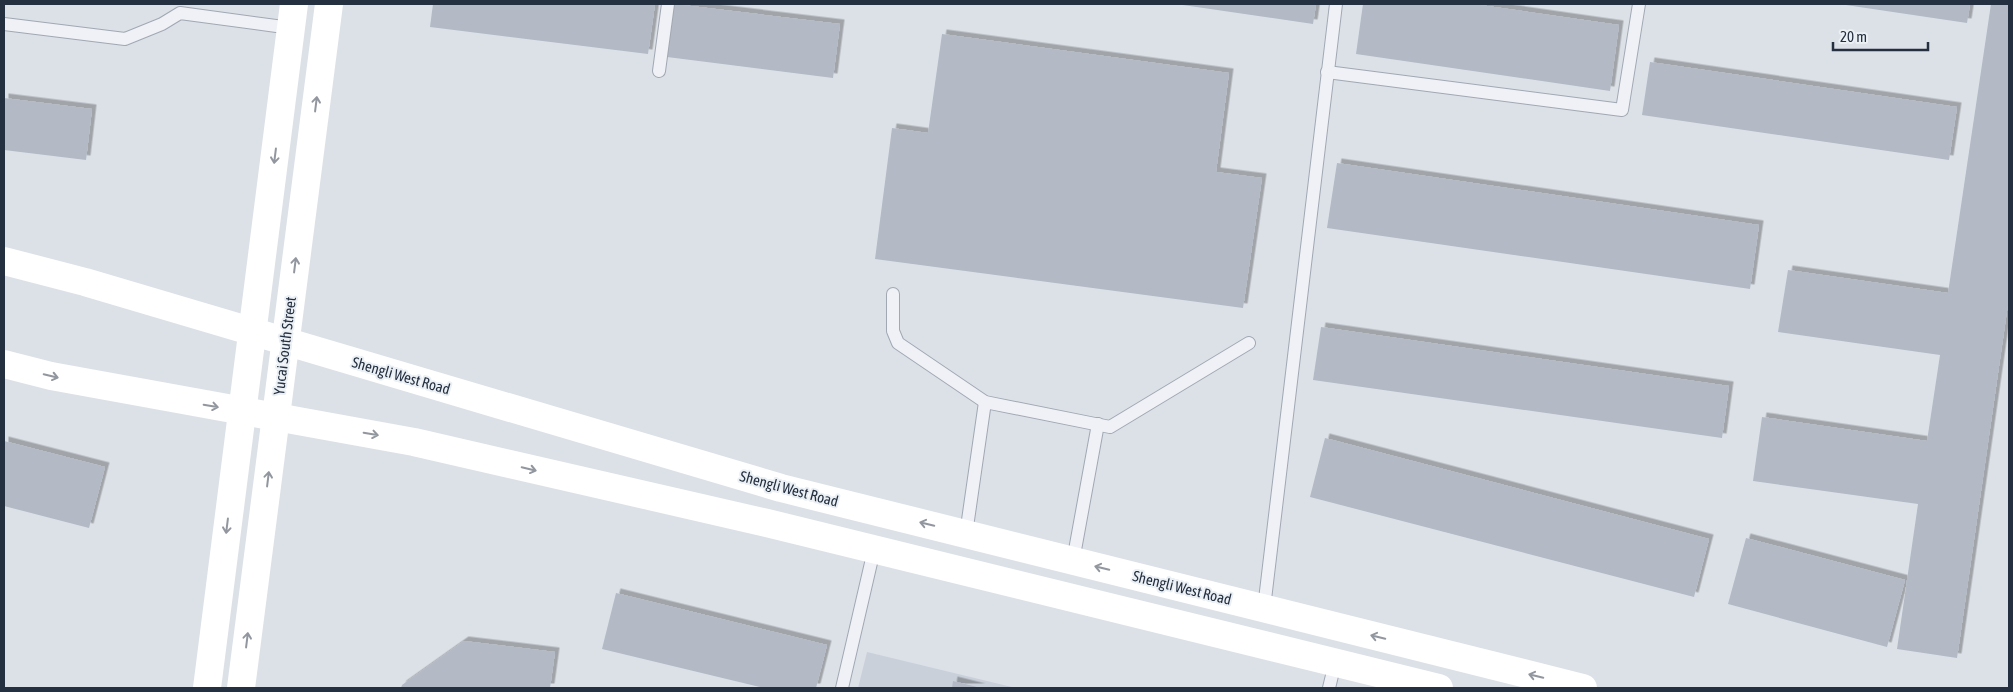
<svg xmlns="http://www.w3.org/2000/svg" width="2013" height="692" font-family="'Asap Condensed',sans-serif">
  <defs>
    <filter id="shadow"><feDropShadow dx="4.5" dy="-4.5" stdDeviation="0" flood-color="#0004"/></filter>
  </defs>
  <rect width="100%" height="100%" fill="#dce1e8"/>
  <polygon fill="#cad0da" points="867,652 1016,688 858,688"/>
  <g fill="#b3bac5" filter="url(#shadow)">
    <polygon points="433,4 655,4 648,54 430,27"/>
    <polygon points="674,4 840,24 833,78 667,57"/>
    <polygon points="1176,4 1316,4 1313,24"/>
    <polygon points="1363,4 1473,4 1619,25 1610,91 1356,54"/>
    <polygon points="1839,4 1970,4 1967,23"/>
    <polygon points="1991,4 2009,4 2009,297 1957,658 1897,649 1918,504 1753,481 1762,417 1927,441 1940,355 1778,332 1788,270 1948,293"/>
    <polygon points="942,34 1229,73 1216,172 1262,178 1243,308 875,259 892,128 928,133"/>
    <polygon points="1650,62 1957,107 1949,160 1642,115"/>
    <polygon points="4,98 92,109 86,160 4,150"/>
    <polygon points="1337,163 1759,225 1750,289 1327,228"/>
    <polygon points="1321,327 1729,386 1722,438 1313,380"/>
    <polygon points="1325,438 1709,539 1694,597 1310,497"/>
    <polygon points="4,441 105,467 89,528 4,506"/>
    <polygon points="1746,538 1905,580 1887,647 1728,604"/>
    <polygon points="616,593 827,645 816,688 764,688 602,649"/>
    <polygon points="464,641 555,652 550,688 401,688 402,685"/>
    <polygon points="953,681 981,688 952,688"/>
  </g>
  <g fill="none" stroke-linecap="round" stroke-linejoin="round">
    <defs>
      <g id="service">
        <polyline points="4,24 125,39 162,24 180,13 291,28"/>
        <polyline points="659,71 668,4"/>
        <polyline points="1327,72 1622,110 1639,4"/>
        <polyline points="893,294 893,331 898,343 985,402 1110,427 1249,343"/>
        <polyline points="966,534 985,402"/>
        <polyline points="1073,561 1098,424"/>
        <polyline points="1264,608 1336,4"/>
        <polyline points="842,688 874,550"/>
        <polyline points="1329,688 1335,663"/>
      </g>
    </defs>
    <use href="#service" stroke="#a1a8b2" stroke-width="14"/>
    <use href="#service" stroke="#eff1f6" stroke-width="12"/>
    <g stroke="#fff" stroke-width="28">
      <polyline points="4,261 85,282 781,488 1583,688"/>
      <polyline points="4,364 51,376 414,442 767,523 1439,688"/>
      <polyline points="207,688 294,4"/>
      <polyline points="241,688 329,4"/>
    </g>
  </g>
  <defs><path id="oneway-shaft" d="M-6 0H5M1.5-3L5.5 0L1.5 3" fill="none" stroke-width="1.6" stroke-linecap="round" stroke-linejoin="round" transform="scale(1.25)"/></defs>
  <g stroke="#92979f">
    <use href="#oneway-shaft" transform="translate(316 104) rotate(-83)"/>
    <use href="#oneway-shaft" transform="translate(275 156) rotate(97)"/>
    <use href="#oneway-shaft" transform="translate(295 265) rotate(-83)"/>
    <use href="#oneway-shaft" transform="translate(51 376) rotate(13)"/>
    <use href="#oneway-shaft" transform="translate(211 406) rotate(10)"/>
    <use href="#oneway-shaft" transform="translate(371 434) rotate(10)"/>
    <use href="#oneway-shaft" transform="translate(529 469) rotate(13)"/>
    <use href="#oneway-shaft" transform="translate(268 479) rotate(-83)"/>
    <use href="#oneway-shaft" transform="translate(927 524) rotate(-166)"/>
    <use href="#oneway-shaft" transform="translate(227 526) rotate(97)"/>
    <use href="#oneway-shaft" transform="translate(1102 568) rotate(-166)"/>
    <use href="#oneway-shaft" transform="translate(1378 637) rotate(-166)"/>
    <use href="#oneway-shaft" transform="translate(247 640) rotate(-83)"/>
    <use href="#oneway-shaft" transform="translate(1536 676) rotate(-166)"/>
  </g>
  <g text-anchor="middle" stroke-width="4" stroke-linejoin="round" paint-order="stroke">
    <g font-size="15" fill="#242f3f" stroke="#ebf0f5">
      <text transform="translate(285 346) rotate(-83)" y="5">Yucai South Street</text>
      <text transform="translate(401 376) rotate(16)" y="5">Shengli West Road</text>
      <text transform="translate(789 489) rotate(15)" y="5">Shengli West Road</text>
      <text transform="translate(1182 588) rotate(14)" y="5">Shengli West Road</text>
    </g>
  </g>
  <rect width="2013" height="692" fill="none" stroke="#242f3f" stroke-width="10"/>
  <path d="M1833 42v8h95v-8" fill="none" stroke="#242f3f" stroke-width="2.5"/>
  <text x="1840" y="42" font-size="15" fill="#242f3f" stroke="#ebf0f5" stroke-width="4" paint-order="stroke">20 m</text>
</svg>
